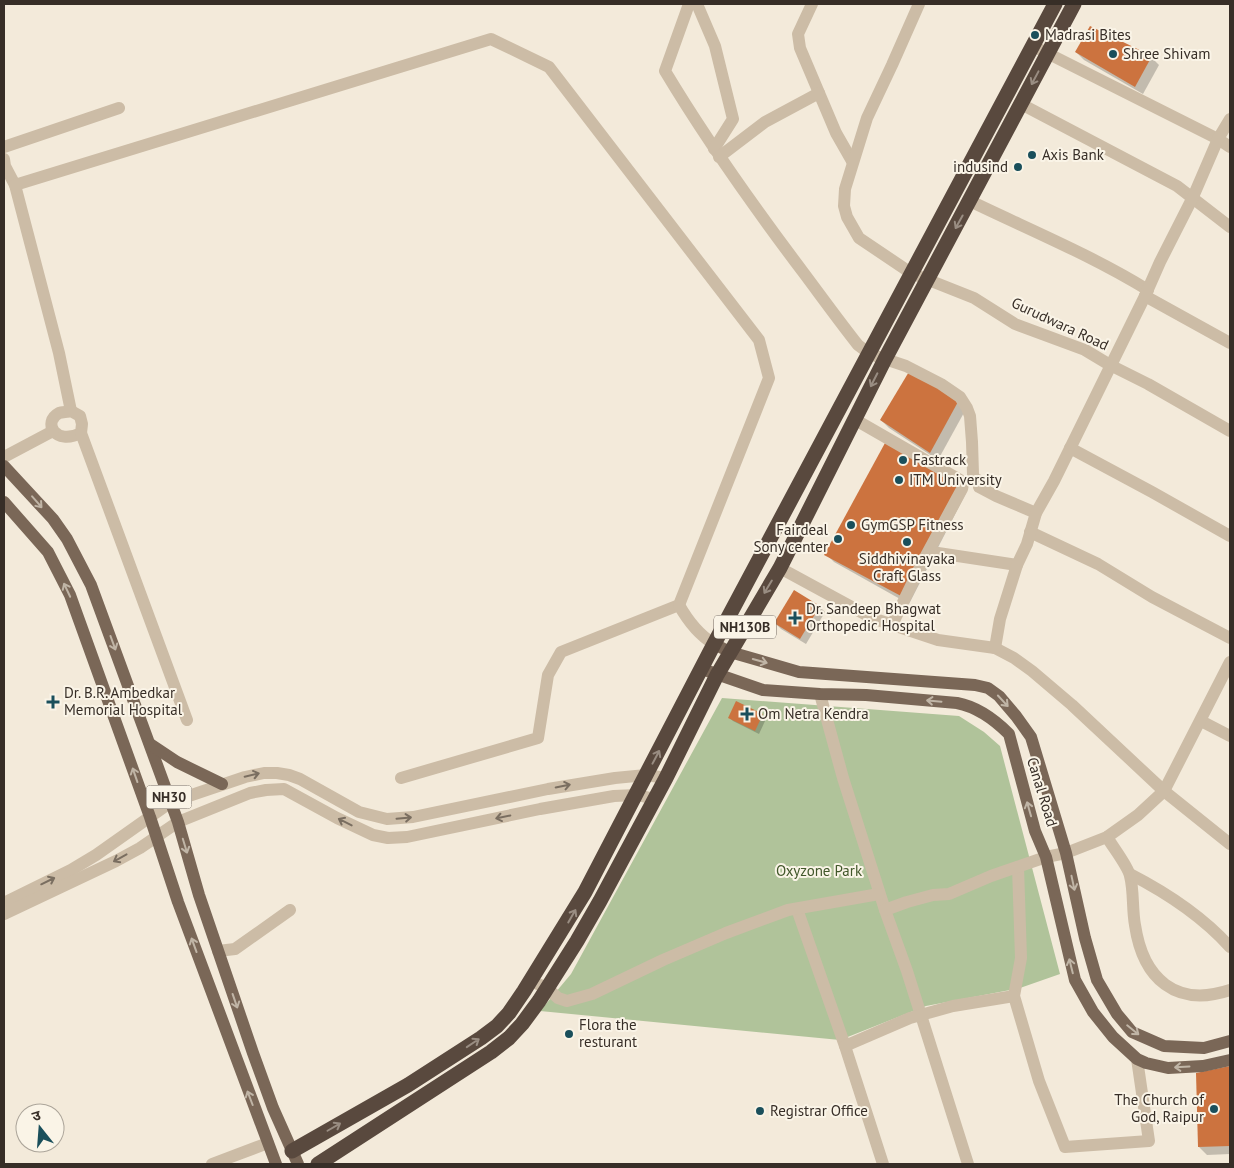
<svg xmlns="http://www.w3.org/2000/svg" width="1234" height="1168" font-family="'PT Sans','Noto Sans Devanagari',sans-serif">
  <rect width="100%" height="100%" fill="#f3eada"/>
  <polygon fill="#b0c39a" points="722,698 959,716 984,732 1000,746 1060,974 1020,988 926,1006 840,1040 540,1011 571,974"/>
  <g fill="#0003">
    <polygon points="1076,52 1151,57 1159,65 1143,94 1084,60"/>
    <polygon points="911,372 966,409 938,460 889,428 881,420"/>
    <polygon points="966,493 909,604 834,562 826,554"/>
    <polygon points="794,592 820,607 825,612 806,644 781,629 775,623"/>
    <polygon points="762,715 766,719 759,734 733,721 730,718"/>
    <polygon points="1230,1067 1230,1154 1207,1155 1199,1147 1197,1074"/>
  </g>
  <g fill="#cc733f">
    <polygon points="1090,26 1152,56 1135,87 1075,52"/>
    <polygon points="910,370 959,400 930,453 880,420"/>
    <polygon points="885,443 959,484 901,596 824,555"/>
    <polygon points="794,590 820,606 800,639 774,623"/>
    <polygon points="736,701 763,714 755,731 728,718"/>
    <polygon points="1230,1066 1230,1146 1198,1147 1196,1073"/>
  </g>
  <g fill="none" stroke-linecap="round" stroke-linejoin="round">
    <g stroke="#ccbca6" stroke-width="12">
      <path d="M 689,4 L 665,71 C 707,141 754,207 803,272 C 821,296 839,321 858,345 L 870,354 L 906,366 L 941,384 L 960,397 L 967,408 L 970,416 L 972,442 L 973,474 L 974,478 L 982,482 L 979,487 L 996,496 L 1036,513"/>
      <polyline points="697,4 715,46 733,119 714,149"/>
      <polyline points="812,4 798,34 800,48 836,133 852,161"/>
      <polyline points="919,4 892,65 867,118 845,189 844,206 847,217 859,238 911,273 974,298 1015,324 1085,350 1110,365 1148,384 1230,431"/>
      <polyline points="1039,49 1218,139 1230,147"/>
      <polyline points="1021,104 1177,186 1230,227"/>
      <polyline points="4,147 119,108"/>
      <polyline points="719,157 765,122 819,93"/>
      <polyline points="4,159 5,166 15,185 59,353 71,411"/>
      <polyline points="15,185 491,39 549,67 759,340 769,378 679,605 561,652 548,675 538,738 401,778"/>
      <path d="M 970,201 C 1030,230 1091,255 1148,290"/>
      <polyline points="1145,296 1230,343"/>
      <path d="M 71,411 L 80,416 L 82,424 L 81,433 C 55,446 42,422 59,413 C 62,412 68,412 71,411 Z"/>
      <polyline points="854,419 960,480 963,484 962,489 922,563 892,625"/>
      <polyline points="81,433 187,720"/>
      <polyline points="1070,448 1152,492 1230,536"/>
      <polyline points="4,457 53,431"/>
      <polyline points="1030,532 1098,564 1152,597 1230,638"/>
      <polyline points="938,553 1017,565"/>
      <polyline points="780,568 872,618 938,640 995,648 1014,658 1032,671 1072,705 1164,791 1230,844"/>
      <path d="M 679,605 C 688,621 699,635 714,644"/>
      <polyline points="995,648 1000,619 1017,565 1027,544 1036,513 1054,481 1145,296 1160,262 1193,197 1218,139 1230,119"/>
      <polyline points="820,694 843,778 885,910 907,971 968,1164"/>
      <polyline points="1201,721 1230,736"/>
      <path d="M 1107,837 C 1112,846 1128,866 1130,876 C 1134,891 1132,909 1135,925 C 1143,979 1176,1008 1230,990"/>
      <polyline points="1018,867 1021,958 1014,996 1039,1081 1065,1147 1149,1141 1137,1059"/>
      <path d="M 1130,874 C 1167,893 1202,916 1230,947"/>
      <polyline points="4,903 71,870 96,855 171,802 245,777 264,773 277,773 289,775 300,779 359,812 387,819 413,817 548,789 615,778 646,775 666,778"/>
      <polyline points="797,909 845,1046 883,1164"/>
      <polyline points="885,910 907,902 933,895 949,894 991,876 1046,857 1066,853 1107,837 1138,815 1164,791 1230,662"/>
      <polyline points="4,914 116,861 140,848 178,822 250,793 266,790 284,789 337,818 373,835 388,838 407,837 540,809 614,796 637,795 655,799"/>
      <polyline points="218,951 235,949 290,910"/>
      <polyline points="531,981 547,988 558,998 567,1001 592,994 663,960 726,933 788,910 879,894"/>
      <polyline points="845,1046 910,1018 953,1006 1014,996"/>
      <polyline points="212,1164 268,1143"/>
    </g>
    <g stroke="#7a6757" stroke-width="12">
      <polyline points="4,466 53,519 67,539 91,585 178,822 199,895 253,1053 273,1108 298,1164"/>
      <polyline points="4,502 48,552 70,595 150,817 178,902 276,1164"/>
      <polyline points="714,644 730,652 799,672 975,685 988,688 999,696 1016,716 1031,737 1066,853 1085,938 1097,980 1117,1014 1132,1032 1164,1046 1204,1048 1230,1041"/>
      <path d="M 702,669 L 763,690 L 820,694 L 866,695 L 957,703 C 978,707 994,719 1009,734 L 1035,831 L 1046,857 L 1075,980 L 1093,1012 L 1113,1037 L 1137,1059 L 1146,1063 L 1168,1068 L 1203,1066 L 1230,1060"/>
      <polyline points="150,744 177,762 222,784"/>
    </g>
    <g stroke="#59493e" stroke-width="15">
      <polyline points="292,1151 408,1085 481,1038 497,1026 509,1013 524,991 585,892 714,644 1055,4"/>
      <polyline points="318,1164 491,1052 509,1038 522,1024 539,1001 577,941 600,901 666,778 717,675 780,568 885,359 1074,4"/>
    </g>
  </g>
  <defs><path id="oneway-shaft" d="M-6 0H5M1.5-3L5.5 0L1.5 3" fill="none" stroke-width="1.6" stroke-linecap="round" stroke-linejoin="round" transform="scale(1.25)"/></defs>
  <g stroke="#998d82">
    <use href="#oneway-shaft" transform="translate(1035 78) rotate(118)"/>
    <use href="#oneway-shaft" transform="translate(959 222) rotate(119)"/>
    <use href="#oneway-shaft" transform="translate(874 380) rotate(117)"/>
    <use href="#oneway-shaft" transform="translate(768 587) rotate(121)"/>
    <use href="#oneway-shaft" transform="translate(656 757) rotate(-62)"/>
    <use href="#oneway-shaft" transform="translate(572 916) rotate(-60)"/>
    <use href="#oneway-shaft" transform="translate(473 1043) rotate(-34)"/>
    <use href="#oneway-shaft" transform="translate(334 1127) rotate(-30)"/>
  </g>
  <g stroke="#c0b5a6">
    <use href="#oneway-shaft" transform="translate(37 502) rotate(49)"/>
    <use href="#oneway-shaft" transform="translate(67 590) rotate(-115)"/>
    <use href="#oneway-shaft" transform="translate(113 643) rotate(70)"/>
    <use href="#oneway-shaft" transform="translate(760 661) rotate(16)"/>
    <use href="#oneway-shaft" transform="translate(934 701) rotate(-175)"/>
    <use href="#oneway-shaft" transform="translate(1003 701) rotate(47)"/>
    <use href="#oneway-shaft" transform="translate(135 775) rotate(-109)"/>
    <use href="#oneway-shaft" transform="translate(1029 809) rotate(-106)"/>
    <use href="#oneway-shaft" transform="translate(185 846) rotate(73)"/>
    <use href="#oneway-shaft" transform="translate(1073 883) rotate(78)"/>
    <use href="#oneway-shaft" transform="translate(194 945) rotate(-110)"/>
    <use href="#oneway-shaft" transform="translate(1071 966) rotate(-104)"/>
    <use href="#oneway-shaft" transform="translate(235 1001) rotate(71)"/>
    <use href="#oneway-shaft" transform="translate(1133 1030) rotate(39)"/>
    <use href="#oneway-shaft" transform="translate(1182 1067) rotate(177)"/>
    <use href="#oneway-shaft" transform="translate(250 1098) rotate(-111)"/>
  </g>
  <g stroke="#7a6e60">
    <use href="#oneway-shaft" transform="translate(252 775) rotate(-13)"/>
    <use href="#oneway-shaft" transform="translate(563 786) rotate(-11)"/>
    <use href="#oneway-shaft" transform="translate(503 817) rotate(168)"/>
    <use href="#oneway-shaft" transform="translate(404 818) rotate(-5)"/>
    <use href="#oneway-shaft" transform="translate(345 822) rotate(-153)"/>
    <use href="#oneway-shaft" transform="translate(120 858) rotate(151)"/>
    <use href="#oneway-shaft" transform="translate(48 881) rotate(-26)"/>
  </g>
  <g fill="#1a4f5b" stroke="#faf4e7" stroke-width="2">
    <circle cx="1035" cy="35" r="5"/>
    <circle cx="1113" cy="54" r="5"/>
    <circle cx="1032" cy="155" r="5"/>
    <circle cx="1018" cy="167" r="5"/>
    <circle cx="903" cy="460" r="5"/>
    <circle cx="899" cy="480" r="5"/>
    <circle cx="851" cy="525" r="5"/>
    <circle cx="838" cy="539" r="5"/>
    <circle cx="907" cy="542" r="5"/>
    <path d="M792.5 610.5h5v5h5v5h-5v5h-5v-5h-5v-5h5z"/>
    <path d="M50.5 694.5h5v5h5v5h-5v5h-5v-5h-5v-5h5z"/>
    <path d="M744.5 706.5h5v5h5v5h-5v5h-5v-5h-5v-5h5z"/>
    <circle cx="569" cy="1034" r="5"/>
    <circle cx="1214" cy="1109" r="5"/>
    <circle cx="760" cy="1111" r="5"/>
  </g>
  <g text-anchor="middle" stroke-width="4" stroke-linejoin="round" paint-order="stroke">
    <g fill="#faf4e7" stroke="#726961" stroke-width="1">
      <rect x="714" y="615.5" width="62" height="23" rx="4"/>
      <rect x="146.5" y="785.5" width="45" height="23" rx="4"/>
    </g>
    <g font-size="14" font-weight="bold" fill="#372e27">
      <text x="745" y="632">NH130B</text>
      <text x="169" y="802">NH30</text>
    </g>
    <g font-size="15" fill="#372e27" stroke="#faf4e7" text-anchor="start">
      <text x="1045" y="40">Madrasi Bites</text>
      <text x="1123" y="59">Shree Shivam</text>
      <text x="1042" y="160">Axis Bank</text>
      <text x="1008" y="172" text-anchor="end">indusind</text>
      <text x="913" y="465">Fastrack</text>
      <text x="909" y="485">ITM University</text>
      <text x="861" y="530">GymGSP Fitness</text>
      <text x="828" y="535" text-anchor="end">Fairdeal<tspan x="828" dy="17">Sony center</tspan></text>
      <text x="907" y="564" text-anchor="middle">Siddhivinayaka<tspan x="907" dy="17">Craft Glass</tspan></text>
      <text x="806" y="614">Dr. Sandeep Bhagwat<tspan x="806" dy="17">Orthopedic Hospital</tspan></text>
      <text x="64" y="698">Dr. B.R. Ambedkar<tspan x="64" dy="17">Memorial Hospital</tspan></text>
      <text x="758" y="719">Om Netra Kendra</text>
      <text x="579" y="1030">Flora the<tspan x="579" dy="17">resturant</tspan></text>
      <text x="1204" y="1105" text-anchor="end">The Church of<tspan x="1204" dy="17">God, Raipur</tspan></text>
      <text x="770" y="1116">Registrar Office</text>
    </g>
    <g font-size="15" fill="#372e27" stroke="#faf4e7">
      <text transform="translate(1060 324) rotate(25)" y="5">Gurudwara Road</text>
      <text transform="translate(1042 792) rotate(73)" y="5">Canal Road</text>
    </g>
    <g font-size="15" fill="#41572a" stroke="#faf4e7">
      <text x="819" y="876">Oxyzone Park</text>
    </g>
  </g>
  <rect width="1234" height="1168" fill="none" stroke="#372e27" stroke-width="10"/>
  <g transform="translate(40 1128) rotate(343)"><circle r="24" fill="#faf4e7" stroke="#aca59a"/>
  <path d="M0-4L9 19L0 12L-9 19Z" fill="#1a4f5b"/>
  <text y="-8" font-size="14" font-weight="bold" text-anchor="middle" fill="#372e27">उ</text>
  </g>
</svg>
